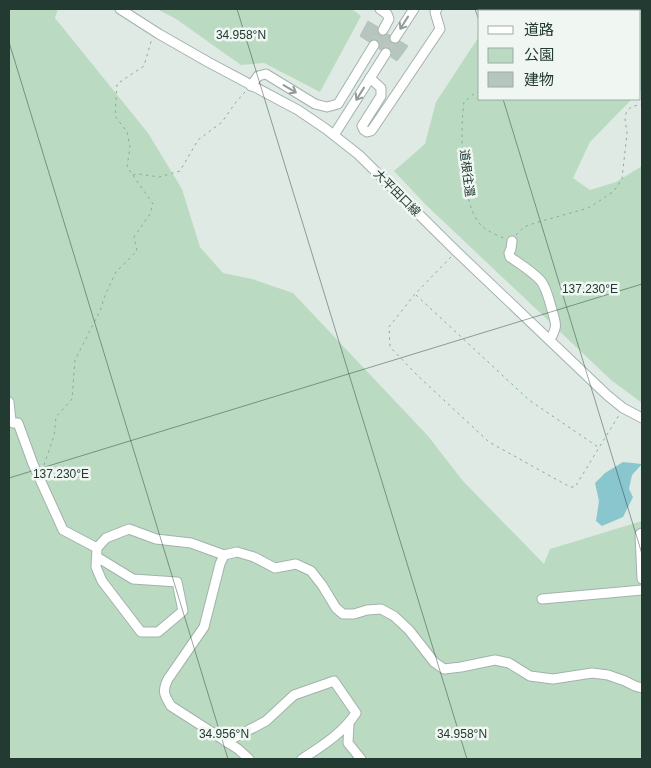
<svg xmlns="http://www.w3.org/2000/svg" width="651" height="768" font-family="Helvetica,'Noto Sans JP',sans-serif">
  <rect width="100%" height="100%" fill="#e0eae5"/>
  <g fill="#badbc1">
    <polygon points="9,9 58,9 55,18 148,133 182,189 200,247 223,273 252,279 293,293 428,436 463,481 544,564 550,549 642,521 642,759 9,759"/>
    <polygon points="157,9 352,9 361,16 320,92 264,63 241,65 176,19"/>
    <polygon points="487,9 642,9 642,89 640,91 640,11 487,11"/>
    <polygon points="480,35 480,99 632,99 590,142 573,178 590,190 616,182 642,166 642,403 611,380 426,205 394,171 425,144 436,102"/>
  </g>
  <polygon fill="#8ac6cd" points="623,462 642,464 632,475 629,489 633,497 623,517 602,526 596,521 599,501 595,483 605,473"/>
  <polygon fill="#b6c5be" stroke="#b3c3bc" points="368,21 378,27 377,31 380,35 384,36 388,34 390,35 389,40 392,43 397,44 400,41 408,46 397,61 391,57 392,53 390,48 386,47 381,50 379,49 380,42 378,40 374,39 369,42 360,36"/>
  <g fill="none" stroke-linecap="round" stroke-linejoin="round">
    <g stroke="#bac7c1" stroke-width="9" stroke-dasharray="9 4.5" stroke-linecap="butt">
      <polyline points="374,45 383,30"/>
      <polyline points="386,53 395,38"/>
    </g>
    <defs>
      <g id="minor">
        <polyline points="120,9 159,34 208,62 298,110 326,129 359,155 456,251 607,395 623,408 642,418"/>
        <polyline points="380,9 387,14 389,19 383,30"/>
        <polyline points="395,38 414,9"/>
        <polyline points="370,78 381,88 381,96 362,126 364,130 367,132 371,131 374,127 440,29 435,12 437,9"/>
        <polyline points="251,86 258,76 266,74 315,104 327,107 338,104 374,45"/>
        <polyline points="334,135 386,53"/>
        <path d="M 512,241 L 511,249 L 509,253 L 510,257 C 520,264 532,271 541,281 C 547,289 549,300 552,310 C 556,325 558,325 550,340"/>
        <polyline points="9,402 11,420 13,423 18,423 33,464 63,530 97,548"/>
        <polyline points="642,533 640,534 642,579"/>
        <polyline points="224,555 237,552 254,557 275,568 296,564 311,571 322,585 336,608 343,614 354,614 367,610 381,609 394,616 409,630 434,662 444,669 461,667 495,660 509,663 530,676 553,679 592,673 608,675 625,681 635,686 642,688"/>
        <path d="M 224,555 L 220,564 L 204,627 L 168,679 C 162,691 164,695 171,706 L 238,749 L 249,759"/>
        <polyline points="97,557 133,579 177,582 183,611 158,632 141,632 102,581 96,567 97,548 106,538 129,529 156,539 191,543 224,555"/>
        <polyline points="542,599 642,590"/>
        <polyline points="349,724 348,743 361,759"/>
        <path d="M 226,742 L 266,721 L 294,695 L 334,681 L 356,713 C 343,733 322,746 302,759"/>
      </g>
    </defs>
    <use href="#minor" stroke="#a3b2ac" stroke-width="11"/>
    <g stroke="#82ad9d" stroke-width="1" stroke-dasharray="2.5 4" stroke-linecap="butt">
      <polyline points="548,11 550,9"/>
      <path d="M 480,92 L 475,93 L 464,102 C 460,131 460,208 483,227 C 489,232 498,236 504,238"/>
      <polyline points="133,175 139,174 159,177 180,171 198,140 222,122 236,102 245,92"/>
      <polyline points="516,235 524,227 535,223 588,208 595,204 614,191 622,179 627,133 625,119 626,113 631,107 642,104"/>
      <polyline points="451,257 415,294 389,327 390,347 417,375 489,442 570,487 575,487 619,415"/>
      <polyline points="416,295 529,400 598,447"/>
      <polyline points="44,465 54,436 56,417 72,399 75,360 100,311 106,293 116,272 137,251 134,237 150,214 153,204 127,167 130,147 127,132 115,116 117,84 144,66 152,38"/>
    </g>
    <use href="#minor" stroke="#fff" stroke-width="9"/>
  </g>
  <defs><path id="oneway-shaft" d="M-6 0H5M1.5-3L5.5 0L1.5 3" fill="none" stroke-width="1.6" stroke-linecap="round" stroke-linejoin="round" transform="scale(1.25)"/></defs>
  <g stroke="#909c98">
    <use href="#oneway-shaft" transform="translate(404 23) rotate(122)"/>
    <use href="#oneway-shaft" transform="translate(290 89) rotate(31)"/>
    <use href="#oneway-shaft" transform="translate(360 94) rotate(122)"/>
  </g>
  <path fill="none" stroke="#223a32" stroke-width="1" stroke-opacity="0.45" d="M 237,9 L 467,759M 475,9 L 480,23M 9,42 L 228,759M 503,99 L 642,554M 9,478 L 642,284"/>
  <g text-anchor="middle" stroke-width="5" stroke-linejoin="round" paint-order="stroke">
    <g font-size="12" fill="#223a32" stroke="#f0f7f3">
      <text transform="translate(467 173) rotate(83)" y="4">道根往還</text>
      <text transform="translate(397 193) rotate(45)" y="4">大平田口線</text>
    </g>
  </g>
  <g font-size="12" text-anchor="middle" fill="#223a32" stroke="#f0f7f3" stroke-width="5" stroke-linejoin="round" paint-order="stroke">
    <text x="241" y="39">34.958°N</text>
    <text x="590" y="293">137.230°E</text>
    <text x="61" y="478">137.230°E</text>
    <text x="224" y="738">34.956°N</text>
    <text x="462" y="738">34.958°N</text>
  </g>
  <rect width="651" height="768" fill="none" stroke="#223a32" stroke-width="20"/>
  <rect x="478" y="10" width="162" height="90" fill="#f0f7f3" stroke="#9eaba6"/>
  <rect x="488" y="26" width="25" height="8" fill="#ffffff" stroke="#9eaba6"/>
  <text x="524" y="35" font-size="15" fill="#223a32">道路</text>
  <rect x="488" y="48" width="25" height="15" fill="#badbc1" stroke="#9eaba6"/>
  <text x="524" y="60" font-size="15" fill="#223a32">公園</text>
  <rect x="488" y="72" width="25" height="15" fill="#b6c5be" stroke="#9eaba6"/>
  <text x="524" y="85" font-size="15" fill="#223a32">建物</text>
</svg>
